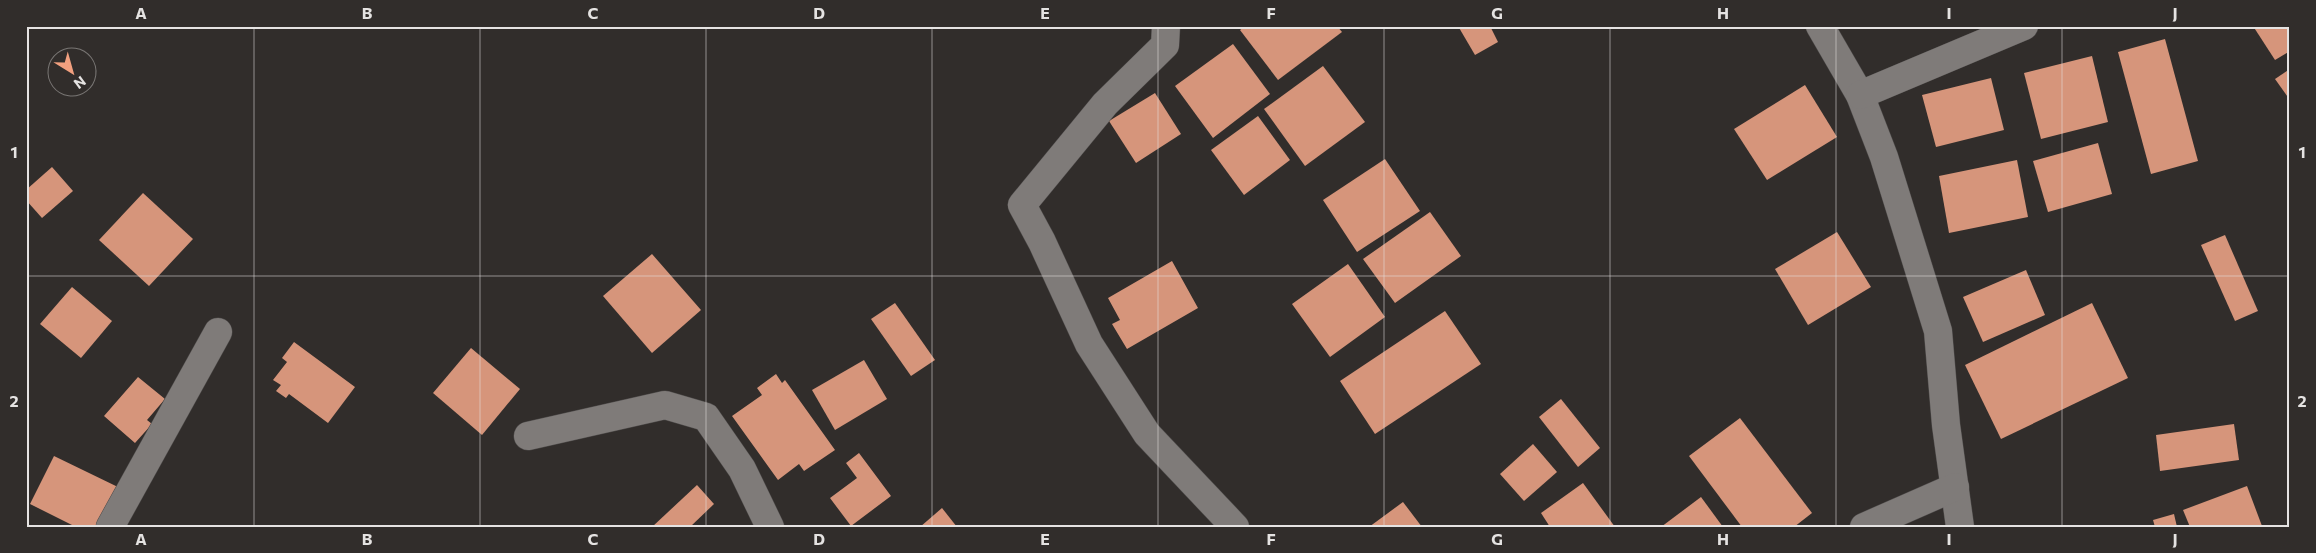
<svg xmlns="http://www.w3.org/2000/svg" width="2316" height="553" font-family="Commissioner,sans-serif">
  <rect width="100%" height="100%" fill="#312d2b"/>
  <g fill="#d6957b">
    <polygon points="1245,26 1337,26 1342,32 1278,80 1240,30"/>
    <polygon points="1458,26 1490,26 1498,42 1475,55"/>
    <polygon points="2253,26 2290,26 2290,51 2275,60"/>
    <polygon points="2165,39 2198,161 2151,174 2118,52"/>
    <polygon points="1233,44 1270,94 1213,138 1175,86"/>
    <polygon points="2092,56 2108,122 2041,139 2024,73"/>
    <polygon points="1323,66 1365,122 1305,166 1264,109"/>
    <polygon points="2290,69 2290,100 2275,79"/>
    <polygon points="1991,78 2004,130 1936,147 1922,95"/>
    <polygon points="1805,85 1837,137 1767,180 1734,129"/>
    <polygon points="1155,93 1181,134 1136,163 1109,121"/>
    <polygon points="1258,116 1290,160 1244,195 1211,150"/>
    <polygon points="2098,143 2112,194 2048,212 2033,161"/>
    <polygon points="1385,159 1420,211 1357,252 1323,200"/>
    <polygon points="2017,160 2028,217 1949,233 1939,176"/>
    <polygon points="52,167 73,191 42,218 26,200 26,190"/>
    <polygon points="143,193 193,239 149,286 99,240"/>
    <polygon points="1430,212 1461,256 1395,303 1363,259"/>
    <polygon points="1837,232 1871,287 1808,325 1775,269"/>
    <polygon points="2225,235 2258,311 2235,321 2201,245"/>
    <polygon points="652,254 701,310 652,353 603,296"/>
    <polygon points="1172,261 1198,308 1127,349 1112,324 1120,320 1108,298"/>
    <polygon points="1348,264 1385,317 1330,357 1292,304"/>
    <polygon points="2026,270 2045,315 1983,342 1963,297"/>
    <polygon points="72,287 112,321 81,358 40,324"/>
    <polygon points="895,303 935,360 911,376 871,319"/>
    <polygon points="2092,303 2128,378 2001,439 1965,365"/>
    <polygon points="1445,311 1481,364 1375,434 1340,381"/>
    <polygon points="294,342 355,387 328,423 289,394 286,398 276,391 281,385 273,380 287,362 282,358"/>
    <polygon points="471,348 520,389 482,435 433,393"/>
    <polygon points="864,360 887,399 835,430 812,390"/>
    <polygon points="776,374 782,383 785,380 835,450 804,471 799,464 778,480 732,416 762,395 757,388"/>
    <polygon points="138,377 165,399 147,420 152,424 135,443 104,416"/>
    <polygon points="1561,399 1600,448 1578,467 1539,417"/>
    <polygon points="1740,418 1812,513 1794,527 1742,527 1689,456"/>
    <polygon points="2234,424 2239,460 2160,471 2156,435"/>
    <polygon points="1533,444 1557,472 1524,501 1500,474"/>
    <polygon points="859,453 891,496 851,526 830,498 857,478 846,463"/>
    <polygon points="54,456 120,488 100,527 76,527 30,504"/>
    <polygon points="1583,483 1615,527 1550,527 1541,513"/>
    <polygon points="697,485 714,504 690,527 652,527"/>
    <polygon points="2247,486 2262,526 2190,527 2183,510"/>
    <polygon points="1701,497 1723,527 1661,527"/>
    <polygon points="1403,502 1422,527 1369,527"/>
    <polygon points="942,508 957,527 920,527"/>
    <polygon points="2174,514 2177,527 2155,527 2153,520"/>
  </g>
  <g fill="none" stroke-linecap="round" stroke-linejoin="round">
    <defs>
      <g id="minor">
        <polyline points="1166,26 1165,45 1105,104 1022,205 1042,242 1089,344 1147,434 1235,527"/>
        <polyline points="1820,26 1860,95 1884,157 1938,331 1946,425 1960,527"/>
        <polyline points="1860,95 2024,26"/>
        <polyline points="528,436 665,405 706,417 742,469 770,527"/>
        <polyline points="110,527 218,332"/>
        <polyline points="1864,527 1955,487"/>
      </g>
    </defs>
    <use href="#minor" stroke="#4e4b4a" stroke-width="29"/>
    <use href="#minor" stroke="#7f7b79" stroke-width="28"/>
  </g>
  <path fill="none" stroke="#e5e3e2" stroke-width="1" stroke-opacity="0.55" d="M 254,26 L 254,527M 480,26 L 480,527M 706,26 L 706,527M 932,26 L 932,527M 1158,26 L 1158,527M 1384,26 L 1384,527M 1610,26 L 1610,527M 1836,26 L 1836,527M 2062,26 L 2062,527M 26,276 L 2290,276"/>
  <rect width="2316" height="553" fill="none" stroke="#312d2b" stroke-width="55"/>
  <g transform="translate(72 72) rotate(143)"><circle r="24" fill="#312d2b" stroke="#797674"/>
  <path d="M0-4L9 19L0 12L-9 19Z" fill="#f2a07f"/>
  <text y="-8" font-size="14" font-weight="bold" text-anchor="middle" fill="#e5e3e2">N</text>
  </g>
  <rect x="28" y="28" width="2260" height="498" fill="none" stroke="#e5e3e2" stroke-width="2"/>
  <g font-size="16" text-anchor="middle" font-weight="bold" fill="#e5e3e2">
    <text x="141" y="19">A</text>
    <text x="367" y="19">B</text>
    <text x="593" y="19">C</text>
    <text x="819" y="19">D</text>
    <text x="1045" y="19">E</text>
    <text x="1271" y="19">F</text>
    <text x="1497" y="19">G</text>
    <text x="1723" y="19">H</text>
    <text x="1949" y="19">I</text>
    <text x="2175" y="19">J</text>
    <text x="14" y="158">1</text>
    <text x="2302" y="158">1</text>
    <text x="14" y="407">2</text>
    <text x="2302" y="407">2</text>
    <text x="141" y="545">A</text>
    <text x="367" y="545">B</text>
    <text x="593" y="545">C</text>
    <text x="819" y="545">D</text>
    <text x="1045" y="545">E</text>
    <text x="1271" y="545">F</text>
    <text x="1497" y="545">G</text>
    <text x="1723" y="545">H</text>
    <text x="1949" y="545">I</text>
    <text x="2175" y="545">J</text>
  </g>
</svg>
